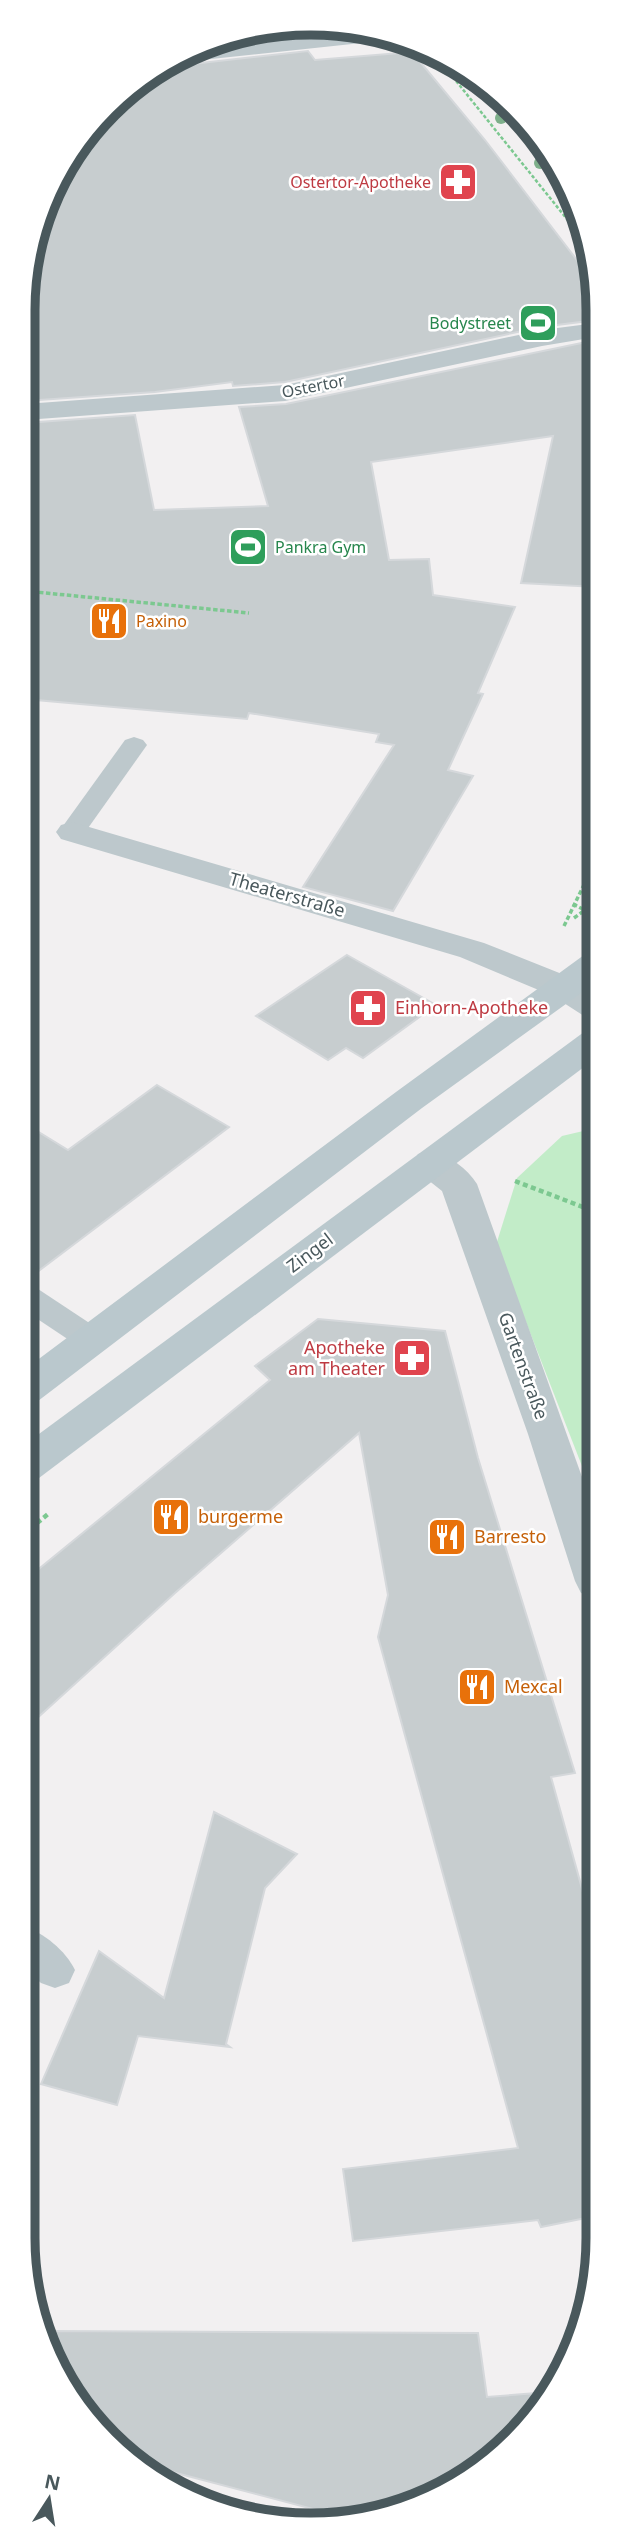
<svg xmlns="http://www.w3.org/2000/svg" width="621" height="2548" font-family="'Noto Sans',sans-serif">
  <rect width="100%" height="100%" fill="#f2f0f1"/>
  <polygon fill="#c2ecc8" points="596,1128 596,1480 587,1479 496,1245 517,1178 562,1136"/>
  <g fill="#c7cdcf" stroke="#d5d8db" stroke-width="2">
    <polygon points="291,29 296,35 214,44 236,32"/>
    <polygon points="308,51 315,60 412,52 485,140 596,285 596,320 541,327 285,382 233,386 232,382 155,392 25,401 25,273 62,166 136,82 182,59 192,64"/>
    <polygon points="596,340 596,587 521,583 553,436 371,462 389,560 429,559 433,595 515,607 478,693 483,694 448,770 473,776 393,911 303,887 394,745 376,742 379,734 249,713 247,719 25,699 25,423 135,415 154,510 268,506 239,407 286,404"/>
    <polygon points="347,955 436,1005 363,1058 346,1048 328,1060 256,1016"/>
    <polygon points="157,1085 229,1127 24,1282 24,1123 68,1150"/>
    <polygon points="318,1319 445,1331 478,1458 575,1773 551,1777 596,1939 596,2216 541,2227 538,2220 353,2241 343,2169 518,2148 378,1637 388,1595 359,1433 175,1593 23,1731 24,1581 270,1380 255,1366"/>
    <polygon points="214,1812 297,1854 265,1888 226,2044 230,2047 138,2036 117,2105 41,2084 99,1951 164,1998"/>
    <polygon points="41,2331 478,2333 487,2397 550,2392 486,2466 385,2515 351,2519 142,2464 94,2428 45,2347"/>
  </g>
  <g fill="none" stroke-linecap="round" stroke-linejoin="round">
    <polyline stroke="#7cc890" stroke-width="2.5" stroke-dasharray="3.5 2" stroke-linecap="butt" points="432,51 587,244"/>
    <g stroke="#7cc890" stroke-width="3.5" stroke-dasharray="4.5 2.5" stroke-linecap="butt">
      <polyline points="25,591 249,613"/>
      <polyline points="573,904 596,916"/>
      <polyline points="574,918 596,902"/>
      <polyline points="564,926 596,860"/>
    </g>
    <g stroke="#7cc890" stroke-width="4.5" stroke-dasharray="5 3.5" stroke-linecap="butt">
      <polyline points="515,1181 596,1212"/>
      <polyline points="24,1534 48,1514"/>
    </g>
    <g fill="#bdc8cc" fill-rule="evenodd">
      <polygon points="134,737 143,740 147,745 81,838 72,840 63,838 59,832 63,826 125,740"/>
      <polygon points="24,1284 35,1287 103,1332 108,1340 103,1348 92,1352 81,1348 24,1310"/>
      <path d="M 23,1926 C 44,1933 65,1950 75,1970 L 69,1983 L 55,1988 L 41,1983 L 23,1967 Z"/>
    </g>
    <g fill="#bdc8cc" fill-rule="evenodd">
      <polygon points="365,30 389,38 380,41 192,61 184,58 206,47"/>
      <polygon points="596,323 596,337 542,346 285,401 25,420 25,404 285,385 542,330"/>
      <polygon points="72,822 484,943 577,980 596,992 596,1019 584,1016 553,996 460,957 61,839 56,832 61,825"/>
      <path d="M 431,1150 C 449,1156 467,1168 477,1184 L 596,1516 L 596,1598 L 581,1593 L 575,1581 L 528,1434 L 442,1191 L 418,1172 L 413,1163 L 418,1154 Z"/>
    </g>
    <g fill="#bac8cd" fill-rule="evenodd">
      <polygon points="596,952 596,980 577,996 422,1108 38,1401 24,1406 24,1370 396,1092 584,955"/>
      <polygon points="596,1029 596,1058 39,1478 24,1483 24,1445 584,1032"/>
    </g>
  </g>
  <g fill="#7daf8a">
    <circle cx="501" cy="118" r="6"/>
    <circle cx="540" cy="163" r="6"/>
  </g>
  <defs>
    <symbol id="pharmacy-square" viewBox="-11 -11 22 22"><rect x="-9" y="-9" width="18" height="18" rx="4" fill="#e0444e" stroke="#fff"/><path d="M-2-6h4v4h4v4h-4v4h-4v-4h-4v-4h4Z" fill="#fff"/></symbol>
    <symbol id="stadium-square" viewBox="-11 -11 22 22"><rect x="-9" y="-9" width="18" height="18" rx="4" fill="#2e9e5b" stroke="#fff"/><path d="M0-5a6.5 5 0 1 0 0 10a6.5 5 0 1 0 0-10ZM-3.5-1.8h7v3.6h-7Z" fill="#fff"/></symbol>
    <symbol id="restaurant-square" viewBox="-11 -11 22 22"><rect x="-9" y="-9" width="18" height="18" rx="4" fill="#e8710a" stroke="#fff"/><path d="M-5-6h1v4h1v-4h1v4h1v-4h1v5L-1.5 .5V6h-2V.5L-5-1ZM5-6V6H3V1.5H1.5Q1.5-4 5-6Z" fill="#fff"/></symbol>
  </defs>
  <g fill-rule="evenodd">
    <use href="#pharmacy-square" x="436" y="160" width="44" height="44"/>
    <use href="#stadium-square" x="516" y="301" width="44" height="44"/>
    <use href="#stadium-square" x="226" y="525" width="44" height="44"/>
    <use href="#restaurant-square" x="87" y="599" width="44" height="44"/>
    <use href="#pharmacy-square" x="346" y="986" width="44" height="44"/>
    <use href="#pharmacy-square" x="390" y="1336" width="44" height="44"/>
    <use href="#restaurant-square" x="149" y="1495" width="44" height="44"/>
    <use href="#restaurant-square" x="425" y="1515" width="44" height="44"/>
    <use href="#restaurant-square" x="455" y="1665" width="44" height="44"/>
  </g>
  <g text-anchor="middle" stroke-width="5" stroke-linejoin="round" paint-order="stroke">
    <g font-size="16" fill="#be3a42" stroke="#fff" text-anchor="end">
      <text x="431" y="188">Ostertor-Apotheke</text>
    </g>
    <g font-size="16" fill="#27864d" stroke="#fff" text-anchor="end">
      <text x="511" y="329">Bodystreet</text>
      <text x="275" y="553" text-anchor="start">Pankra Gym</text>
    </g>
    <g font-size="16" fill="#49585c" stroke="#fff">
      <text transform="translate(313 386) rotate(-11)" y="6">Ostertor</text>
    </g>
    <g font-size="16" fill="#c56008" stroke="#fff" text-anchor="start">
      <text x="136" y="627">Paxino</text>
    </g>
    <g font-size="18" fill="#49585c" stroke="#fff">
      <text transform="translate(287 895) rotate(16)" y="6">Theaterstraße</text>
      <text transform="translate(310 1253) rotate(-37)" y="6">Zingel</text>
      <text transform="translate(523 1366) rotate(70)" y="6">Gartenstraße</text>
    </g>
    <g font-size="18" fill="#be3a42" stroke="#fff" text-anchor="start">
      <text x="395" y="1014">Einhorn-Apotheke</text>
      <text x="385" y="1354" text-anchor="end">Apotheke<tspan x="385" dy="21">am Theater</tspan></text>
    </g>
    <g font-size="18" fill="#c56008" stroke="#fff" text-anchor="start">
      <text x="198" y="1523">burgerme</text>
      <text x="474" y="1543">Barresto</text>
      <text x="504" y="1693">Mexcal</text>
    </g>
  </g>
  <path d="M0 0H621V2548H0ZM310 35H311A275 275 0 0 1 586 310V2238A275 275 0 0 1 311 2513H310A275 275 0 0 1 35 2238V310A275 275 0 0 1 310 35Z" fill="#fff" fill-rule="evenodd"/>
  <path fill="none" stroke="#49585c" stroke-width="9" d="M310 35H311A275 275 0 0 1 586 310V2238A275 275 0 0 1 311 2513H310A275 275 0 0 1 35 2238V310A275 275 0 0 1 310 35Z"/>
  <g transform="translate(49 2499) rotate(12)" stroke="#ffffff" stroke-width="5" paint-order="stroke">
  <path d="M0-5L12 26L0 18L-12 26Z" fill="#49585c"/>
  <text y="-10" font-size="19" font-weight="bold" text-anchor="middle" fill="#49585c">N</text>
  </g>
</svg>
